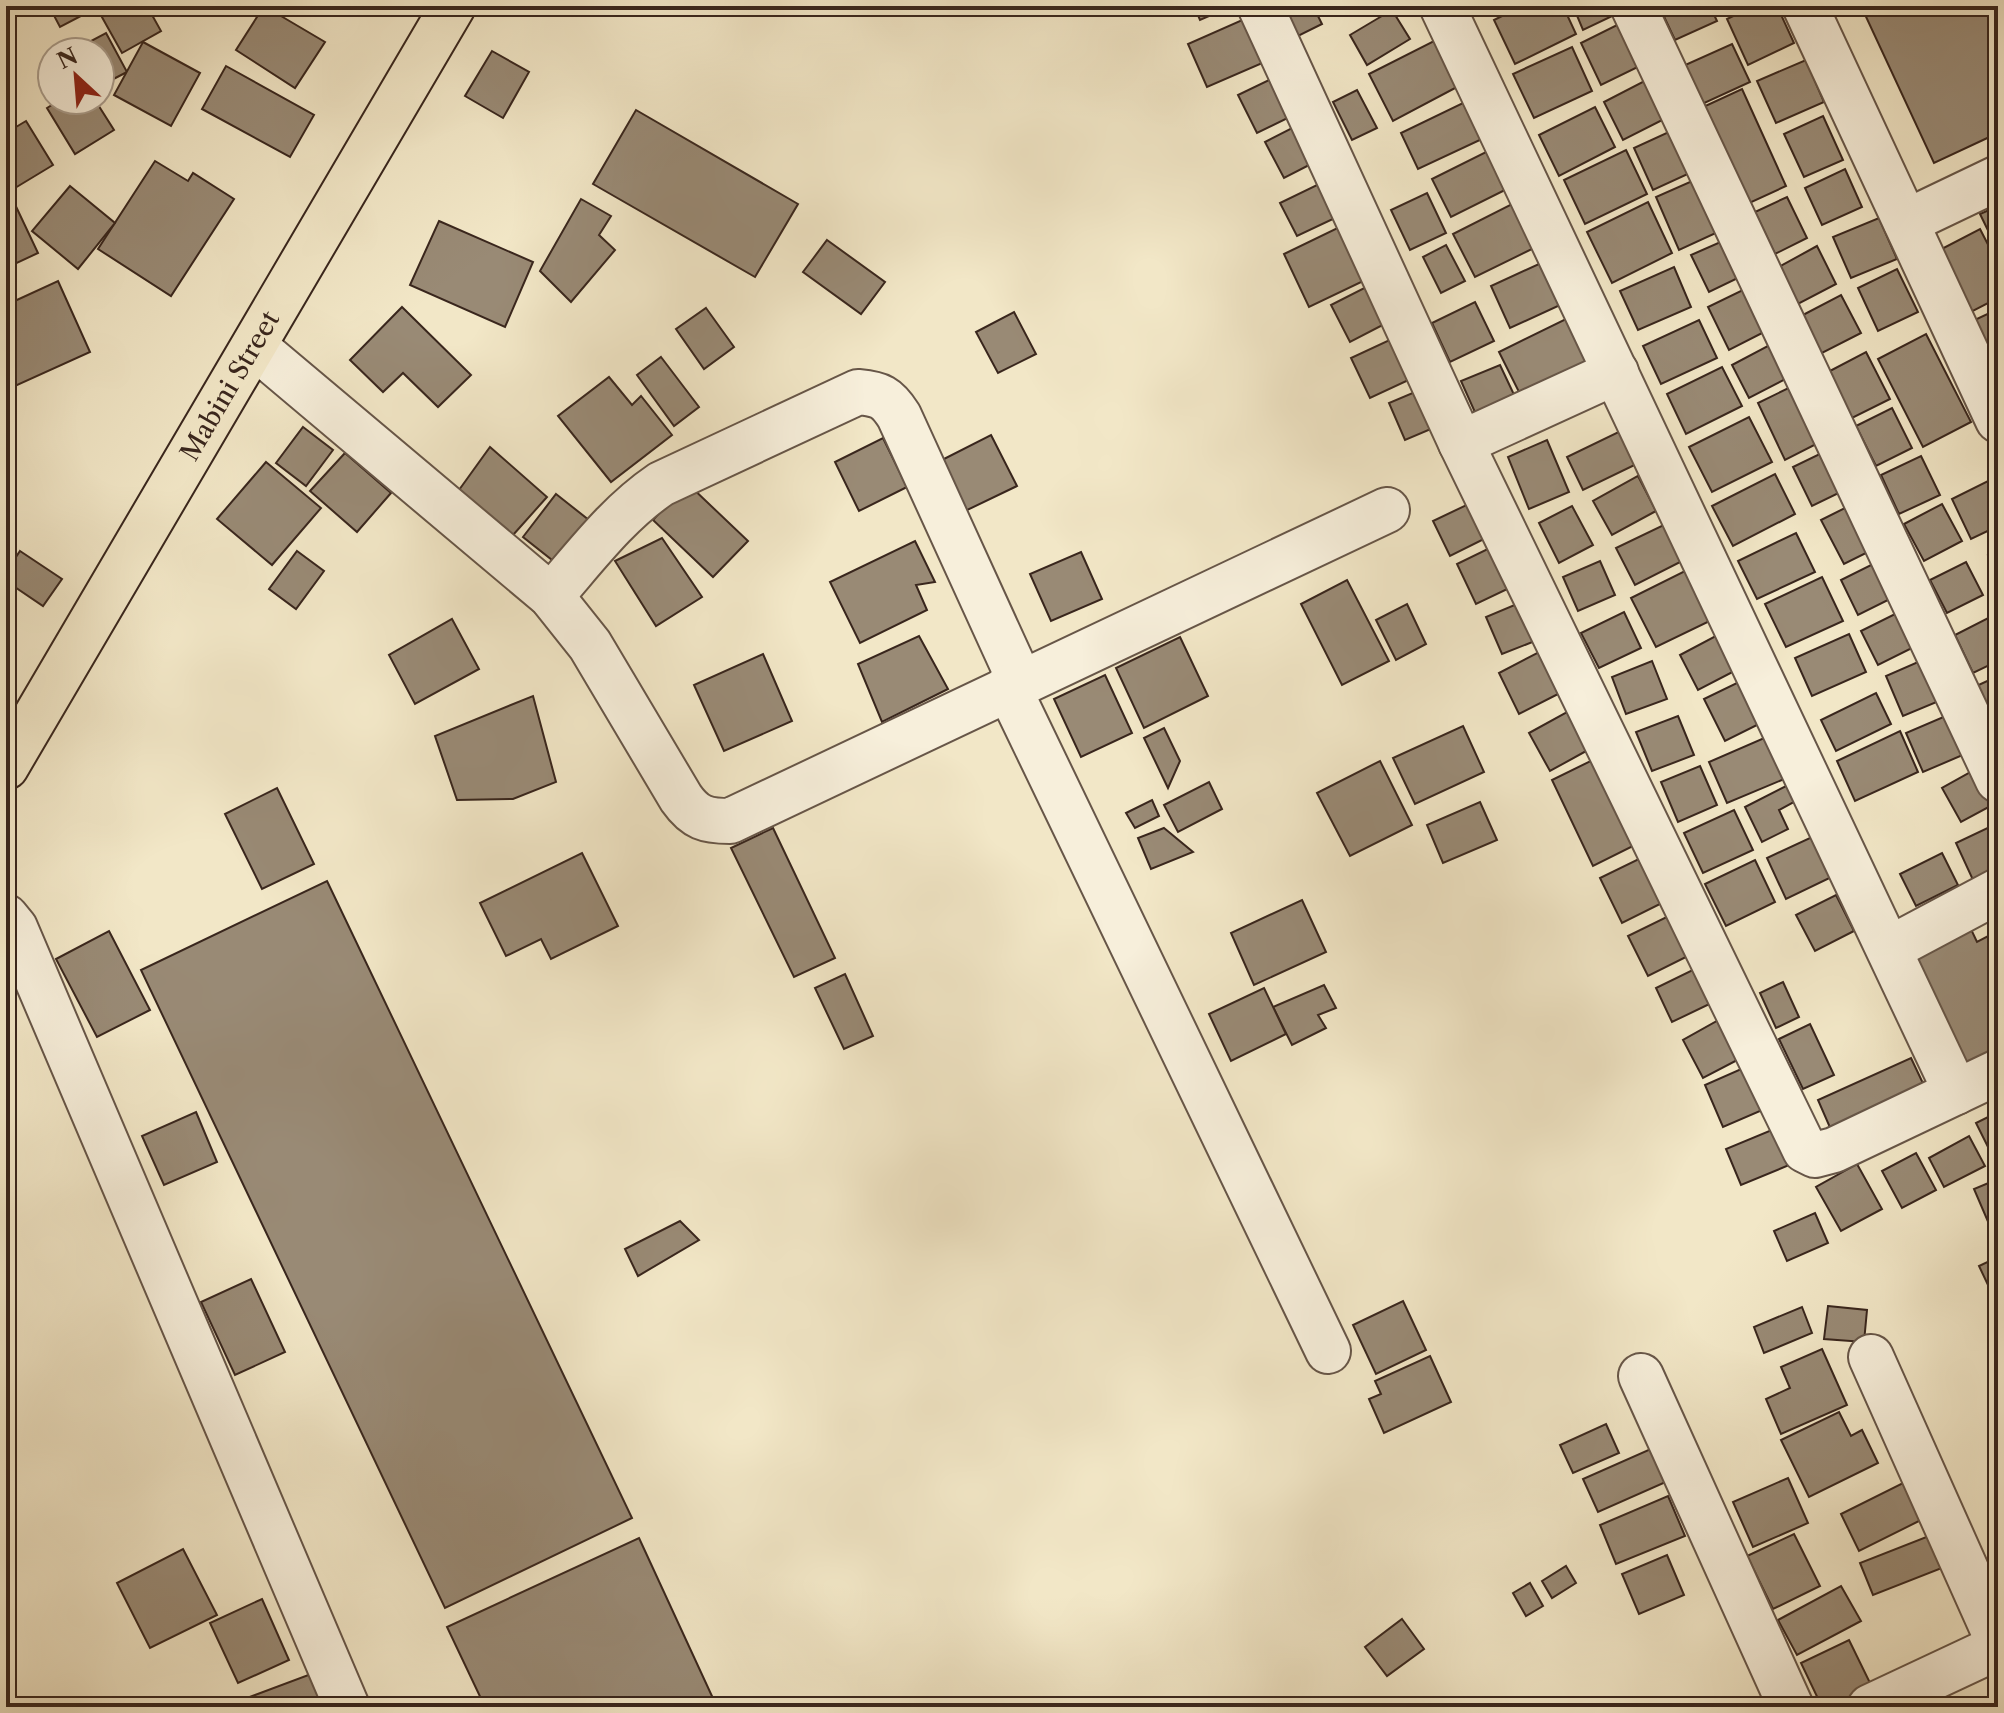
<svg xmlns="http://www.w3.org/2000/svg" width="2004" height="1713" font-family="'Libre Caslon Text',serif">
  <rect width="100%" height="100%" fill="#f2e7c7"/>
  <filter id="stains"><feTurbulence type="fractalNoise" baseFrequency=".0025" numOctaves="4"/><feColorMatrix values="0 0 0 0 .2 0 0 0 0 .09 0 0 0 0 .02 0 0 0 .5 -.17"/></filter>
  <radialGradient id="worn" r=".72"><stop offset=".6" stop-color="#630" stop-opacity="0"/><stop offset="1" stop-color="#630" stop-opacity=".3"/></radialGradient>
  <g fill="#998a75" stroke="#39261d" stroke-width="2">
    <polygon points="49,6 100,6 60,27"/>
    <polygon points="104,6 147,6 161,31 122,53 98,10"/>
    <polygon points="264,6 325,42 295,88 236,50"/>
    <polygon points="1194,6 1232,6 1200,20"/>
    <polygon points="1284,6 1313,6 1322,24 1298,36"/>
    <polygon points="1522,6 1563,6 1576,34 1515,64 1494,20"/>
    <polygon points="1573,6 1628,6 1629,8 1583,30"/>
    <polygon points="1659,6 1710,6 1717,21 1675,40"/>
    <polygon points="1754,6 1777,6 1794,43 1748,65 1727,19"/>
    <polygon points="1861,6 1990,6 1998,23 1998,133 1934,163"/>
    <polygon points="1392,10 1410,39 1367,65 1350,35"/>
    <polygon points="1249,17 1267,61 1207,87 1188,44"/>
    <polygon points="1631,18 1652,60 1601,85 1581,43"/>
    <polygon points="106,33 127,72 100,86 100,52 74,50"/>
    <polygon points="1434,41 1457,87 1393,121 1369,74"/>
    <polygon points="143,42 200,73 171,126 114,95"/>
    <polygon points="1732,44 1750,82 1700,105 1683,66"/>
    <polygon points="1572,47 1592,91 1534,118 1513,74"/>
    <polygon points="492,51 529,72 503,118 465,96"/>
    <polygon points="1806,60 1824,102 1776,123 1757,81"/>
    <polygon points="226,66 314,115 290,157 202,109"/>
    <polygon points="1286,72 1304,110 1257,133 1238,95"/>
    <polygon points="1658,74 1678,112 1623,140 1604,102"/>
    <polygon points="1742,89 1786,186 1745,205 1701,108"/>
    <polygon points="1357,90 1377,128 1352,140 1333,102"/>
    <polygon points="60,100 95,100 114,130 75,154 47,108"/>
    <polygon points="1465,102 1482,139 1418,169 1401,133"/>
    <polygon points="1595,107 1615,147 1559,176 1539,135"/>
    <polygon points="636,110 798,204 755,277 593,184"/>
    <polygon points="1823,116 1843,160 1804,177 1784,134"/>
    <polygon points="26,121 53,165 15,188 6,174 6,133"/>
    <polygon points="1684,125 1703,167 1653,190 1634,148"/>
    <polygon points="1296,126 1315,162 1284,178 1265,142"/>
    <polygon points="1492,149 1511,187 1451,217 1432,179"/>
    <polygon points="1626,150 1647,194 1585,224 1564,180"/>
    <polygon points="155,161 188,181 193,173 234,199 171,296 98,249"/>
    <polygon points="1845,169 1862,207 1822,225 1805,188"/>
    <polygon points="1708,174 1731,226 1679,250 1656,197"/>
    <polygon points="1319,184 1335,218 1297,236 1280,203"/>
    <polygon points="70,186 115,223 78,269 32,231"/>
    <polygon points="1427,193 1446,233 1410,250 1391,210"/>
    <polygon points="1787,197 1807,238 1775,254 1755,212"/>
    <polygon points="12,198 38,253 6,268 6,201"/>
    <polygon points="581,199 611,216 599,235 615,250 571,302 540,271"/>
    <polygon points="1516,202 1538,246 1475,277 1453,234"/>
    <polygon points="1648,202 1672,253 1612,283 1587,232"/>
    <polygon points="1998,206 1998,251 1980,214"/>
    <polygon points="1879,218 1897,259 1851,278 1833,237"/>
    <polygon points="1354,220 1380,273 1309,307 1284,254"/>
    <polygon points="439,221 533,262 505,327 410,285"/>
    <polygon points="1980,229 1998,264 1998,298 1967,314 1934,253"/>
    <polygon points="827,240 885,282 861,314 803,272"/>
    <polygon points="1725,240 1742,276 1709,292 1691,255"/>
    <polygon points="1446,245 1465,281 1441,293 1423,257"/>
    <polygon points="1817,246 1836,284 1796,305 1777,268"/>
    <polygon points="1552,258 1571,300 1510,328 1491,286"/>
    <polygon points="1674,267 1691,307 1638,330 1620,291"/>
    <polygon points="1897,269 1918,312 1878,331 1858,288"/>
    <polygon points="1380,280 1400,316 1350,342 1331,305"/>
    <polygon points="58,281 90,352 15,386 6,366 6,305"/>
    <polygon points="1749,287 1770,329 1729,350 1708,307"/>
    <polygon points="1841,295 1861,333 1820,354 1801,316"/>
    <polygon points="1475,302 1494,341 1450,362 1432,323"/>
    <polygon points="402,307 471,375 438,407 403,373 383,392 350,360"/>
    <polygon points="706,308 734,347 704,369 676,329"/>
    <polygon points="1998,309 1998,347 1979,356 1964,325"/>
    <polygon points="1014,312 1036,354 998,373 976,332"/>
    <polygon points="1568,318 1591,364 1522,398 1499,352"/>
    <polygon points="1699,320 1717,358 1661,384 1643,346"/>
    <polygon points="1926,334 1971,422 1923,447 1878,359"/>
    <polygon points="1396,337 1415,377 1370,398 1351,358"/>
    <polygon points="1783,338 1801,371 1749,398 1732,365"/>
    <polygon points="1866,352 1890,399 1852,418 1828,372"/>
    <polygon points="661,357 699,407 674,426 637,375"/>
    <polygon points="1500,365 1517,401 1478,419 1461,381"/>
    <polygon points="1722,367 1742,406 1686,434 1667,394"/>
    <polygon points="609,377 632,405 641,396 672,435 611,482 558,416"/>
    <polygon points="1801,382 1828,438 1785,460 1758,403"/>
    <polygon points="1422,389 1438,426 1405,440 1389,403"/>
    <polygon points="1892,408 1912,448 1876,466 1856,426"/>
    <polygon points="1749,417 1772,462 1712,492 1689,447"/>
    <polygon points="1633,425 1649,458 1583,490 1567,457"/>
    <polygon points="303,427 333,450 306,486 276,463"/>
    <polygon points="991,435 1017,486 963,512 938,462"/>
    <polygon points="883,438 907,487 859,511 835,462"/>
    <polygon points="1547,440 1569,492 1529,509 1508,457"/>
    <polygon points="490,447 547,497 513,535 459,490"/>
    <polygon points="1832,448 1851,487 1812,506 1793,467"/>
    <polygon points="345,453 391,493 357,532 310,491"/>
    <polygon points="1921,456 1940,495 1899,514 1881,475"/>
    <polygon points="266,462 321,508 272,565 217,519"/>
    <polygon points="1775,474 1795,514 1733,546 1712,506"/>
    <polygon points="1638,476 1656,511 1612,535 1593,501"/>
    <polygon points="1998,476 1998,526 1971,539 1952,499"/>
    <polygon points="687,483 748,541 713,577 653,520"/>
    <polygon points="556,494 599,528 566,571 523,537"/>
    <polygon points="1475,501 1492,535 1450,556 1433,521"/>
    <polygon points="1942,504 1962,541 1924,561 1904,524"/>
    <polygon points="1851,505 1874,549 1844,564 1821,520"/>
    <polygon points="1572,506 1593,545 1559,563 1539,523"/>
    <polygon points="1672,521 1690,557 1635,585 1616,548"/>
    <polygon points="1796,533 1815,572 1757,599 1738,561"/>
    <polygon points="662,538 702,597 656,626 615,561"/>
    <polygon points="915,541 935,582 916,585 927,610 860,643 830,582"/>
    <polygon points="1502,542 1522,582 1476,604 1457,564"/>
    <polygon points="1998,549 1998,574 1988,555"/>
    <polygon points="20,551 62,579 43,606 6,581 6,572"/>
    <polygon points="297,551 324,571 296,609 269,589"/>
    <polygon points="1081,552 1102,599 1051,621 1030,574"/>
    <polygon points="1600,561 1615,595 1578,611 1563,577"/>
    <polygon points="1879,561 1896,596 1858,615 1841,580"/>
    <polygon points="1966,562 1983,595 1947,613 1930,580"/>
    <polygon points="1695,566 1720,616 1656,647 1631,598"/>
    <polygon points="1822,577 1843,621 1786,647 1765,604"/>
    <polygon points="1347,580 1389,661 1342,685 1301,604"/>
    <polygon points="1524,601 1540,639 1502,654 1486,617"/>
    <polygon points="1407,604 1426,644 1396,660 1376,620"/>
    <polygon points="1909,607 1926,641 1878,665 1861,631"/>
    <polygon points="1624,612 1641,648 1599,668 1581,633"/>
    <polygon points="1996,614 1998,661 1973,673 1955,635"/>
    <polygon points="452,619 479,669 415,704 389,655"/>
    <polygon points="1727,630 1746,665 1698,690 1680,655"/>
    <polygon points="1849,634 1866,672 1812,696 1795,658"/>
    <polygon points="919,636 948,689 882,722 858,664"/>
    <polygon points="1180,637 1208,696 1144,728 1116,668"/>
    <polygon points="1541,651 1562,692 1519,714 1499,673"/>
    <polygon points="763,654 792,721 724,751 694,685"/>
    <polygon points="1934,655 1951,696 1903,716 1886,676"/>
    <polygon points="1652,661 1667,699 1626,714 1612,677"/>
    <polygon points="1105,675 1132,733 1081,757 1054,699"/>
    <polygon points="1998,676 1998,742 1972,688"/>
    <polygon points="1743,680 1763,722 1725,741 1704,699"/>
    <polygon points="1876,693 1891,724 1836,751 1821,720"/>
    <polygon points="533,696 556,782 513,799 457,800 435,736"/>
    <polygon points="1567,712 1588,750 1550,771 1529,733"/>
    <polygon points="1955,712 1972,751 1923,772 1906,733"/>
    <polygon points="1678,716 1694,755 1652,771 1636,732"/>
    <polygon points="1463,726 1484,772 1415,804 1393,758"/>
    <polygon points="1164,728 1180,761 1168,788 1144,738"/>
    <polygon points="1900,731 1918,772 1855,801 1837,761"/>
    <polygon points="1778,732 1796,774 1727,803 1709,762"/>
    <polygon points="1605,754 1647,839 1593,866 1552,780"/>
    <polygon points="1380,761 1412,825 1350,856 1317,793"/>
    <polygon points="1985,764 1998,802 1961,822 1942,788"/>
    <polygon points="1700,766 1717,805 1678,822 1661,782"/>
    <polygon points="1802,778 1805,796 1779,810 1788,829 1762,842 1745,807"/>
    <polygon points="1209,782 1222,809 1178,832 1164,805"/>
    <polygon points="277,788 314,864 262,889 225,814"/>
    <polygon points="1152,800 1159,816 1135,828 1126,813"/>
    <polygon points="1480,802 1497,840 1443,863 1427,825"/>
    <polygon points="1734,810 1753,850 1703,873 1684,833"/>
    <polygon points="1998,823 1998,868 1973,880 1956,843"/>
    <polygon points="773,828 835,958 794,977 731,848"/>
    <polygon points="1164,828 1193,852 1151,869 1138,838"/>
    <polygon points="1825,831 1844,871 1786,899 1767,858"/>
    <polygon points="582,853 618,926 551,959 541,939 506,956 480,903"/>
    <polygon points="1942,853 1958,885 1916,906 1900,874"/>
    <polygon points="1649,854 1670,899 1622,923 1600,878"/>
    <polygon points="1755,860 1775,902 1726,926 1705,884"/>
    <polygon points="327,881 632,1518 445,1608 141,970"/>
    <polygon points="1836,895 1854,931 1815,951 1796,915"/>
    <polygon points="1302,900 1326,952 1254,985 1231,933"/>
    <polygon points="1687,907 1706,947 1648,976 1628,936"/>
    <polygon points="1969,925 1977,942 1998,931 1998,1049 1966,1065 1912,953"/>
    <polygon points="109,931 150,1010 97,1037 56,959"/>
    <polygon points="1707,963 1724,997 1672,1022 1656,988"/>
    <polygon points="845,974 873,1036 844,1049 815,988"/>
    <polygon points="1783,982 1799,1017 1776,1028 1760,993"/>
    <polygon points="1324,985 1336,1008 1318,1015 1326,1028 1292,1045 1273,1007"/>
    <polygon points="1264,988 1286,1034 1231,1061 1209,1014"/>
    <polygon points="1724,1017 1745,1056 1703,1078 1683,1040"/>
    <polygon points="1810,1024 1834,1075 1803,1089 1779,1039"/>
    <polygon points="1911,1058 1929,1096 1835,1139 1818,1100"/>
    <polygon points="1748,1066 1767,1108 1723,1127 1705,1085"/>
    <polygon points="196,1112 217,1162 164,1185 142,1136"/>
    <polygon points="1998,1112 1998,1165 1997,1165 1976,1123"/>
    <polygon points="1779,1127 1794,1163 1741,1185 1726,1149"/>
    <polygon points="1969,1136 1985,1166 1944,1187 1929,1158"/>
    <polygon points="1916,1153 1936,1190 1902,1208 1882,1171"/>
    <polygon points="1857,1164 1882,1209 1841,1231 1816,1187"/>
    <polygon points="1998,1179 1998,1228 1992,1231 1974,1189"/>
    <polygon points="1815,1213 1828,1243 1787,1261 1774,1231"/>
    <polygon points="680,1221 699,1240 638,1276 625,1249"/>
    <polygon points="1998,1257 1998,1306 1979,1266"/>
    <polygon points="251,1279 285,1352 235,1375 201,1302"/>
    <polygon points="1403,1301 1426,1350 1376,1374 1353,1325"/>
    <polygon points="1828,1306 1867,1310 1864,1342 1824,1339"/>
    <polygon points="1802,1307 1812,1333 1764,1353 1754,1327"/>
    <polygon points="1822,1349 1847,1405 1781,1434 1766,1399 1790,1388 1781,1367"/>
    <polygon points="1430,1356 1451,1402 1384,1433 1369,1399 1381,1394 1375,1381"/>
    <polygon points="1839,1412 1851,1436 1862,1430 1878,1463 1809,1497 1781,1440"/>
    <polygon points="1606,1424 1619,1453 1573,1473 1560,1445"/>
    <polygon points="1653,1448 1668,1481 1598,1512 1583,1479"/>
    <polygon points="1788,1478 1808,1523 1753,1547 1733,1502"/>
    <polygon points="1905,1482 1923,1519 1859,1551 1841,1514"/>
    <polygon points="1668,1496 1685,1536 1616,1564 1600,1525"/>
    <polygon points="1794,1534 1820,1586 1773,1609 1747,1556"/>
    <polygon points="1934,1534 1947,1566 1873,1595 1860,1563"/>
    <polygon points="639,1538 717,1707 485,1707 447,1627"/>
    <polygon points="183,1549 217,1615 150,1648 117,1583"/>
    <polygon points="1667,1555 1684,1595 1639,1614 1622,1574"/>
    <polygon points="1566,1566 1576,1583 1552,1598 1542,1581"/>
    <polygon points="1530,1583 1543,1606 1526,1616 1513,1593"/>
    <polygon points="1841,1586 1861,1621 1797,1655 1778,1620"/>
    <polygon points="262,1599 289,1660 238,1683 210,1623"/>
    <polygon points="1402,1619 1424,1649 1387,1676 1365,1647"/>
    <polygon points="1849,1640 1872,1687 1831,1707 1822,1707 1801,1663"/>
    <polygon points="311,1674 323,1707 223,1707"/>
  </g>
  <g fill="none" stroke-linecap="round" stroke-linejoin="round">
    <defs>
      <g id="minor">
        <polyline points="1260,6 1461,443 1805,1150 1815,1155 1834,1150 1998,1072"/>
        <polyline points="1442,6 1956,1092"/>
        <polyline points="1633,6 1998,780"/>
        <polyline points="1805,6 1998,420"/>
        <polyline points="1906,222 1998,178"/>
        <path d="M 254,346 L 551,596 L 590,645 L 681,798 C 695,818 706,821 730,821 L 1387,510"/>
        <polyline points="1461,443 1616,372"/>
        <path d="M 551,596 C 586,556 617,514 661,484 L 858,392 C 880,394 887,397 899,416 L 1020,681"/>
        <polyline points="1008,687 1328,1351"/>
        <polyline points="6,917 15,928 347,1707"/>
        <polyline points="1889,949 1998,891"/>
        <polyline points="1871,1357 1998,1641"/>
        <polyline points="1641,1376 1791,1707"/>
        <polyline points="1870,1707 1998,1647"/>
      </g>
      <g id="major">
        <path id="s1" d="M 6,767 L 453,6"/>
      </g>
    </defs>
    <use href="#minor" stroke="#675648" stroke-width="48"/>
    <use href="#major" stroke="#39261d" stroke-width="48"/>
    <use href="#minor" stroke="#f7efdb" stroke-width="44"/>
    <use href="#major" stroke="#f2e7c7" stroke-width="44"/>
  </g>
  <g text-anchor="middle" stroke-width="6" stroke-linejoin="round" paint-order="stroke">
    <g font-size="26" fill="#39261d" stroke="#f7efdb">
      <text dy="9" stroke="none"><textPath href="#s1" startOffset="442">Mabini Street</textPath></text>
    </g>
  </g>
  <rect width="2004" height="1713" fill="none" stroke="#f2e7c7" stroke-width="32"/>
  <rect x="8" y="8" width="1988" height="1697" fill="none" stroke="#39261d" stroke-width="4"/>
  <rect x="16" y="16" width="1972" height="1681" fill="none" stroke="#39261d" stroke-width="2"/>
  <g transform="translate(76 76) rotate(334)"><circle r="38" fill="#f7efdb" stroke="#ab9f8f" stroke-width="2"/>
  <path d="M0-6L14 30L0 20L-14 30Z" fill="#8f2418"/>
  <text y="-12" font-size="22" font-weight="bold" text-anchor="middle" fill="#39261d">N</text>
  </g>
  <rect width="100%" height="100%" filter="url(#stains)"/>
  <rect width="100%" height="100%" fill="url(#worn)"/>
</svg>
